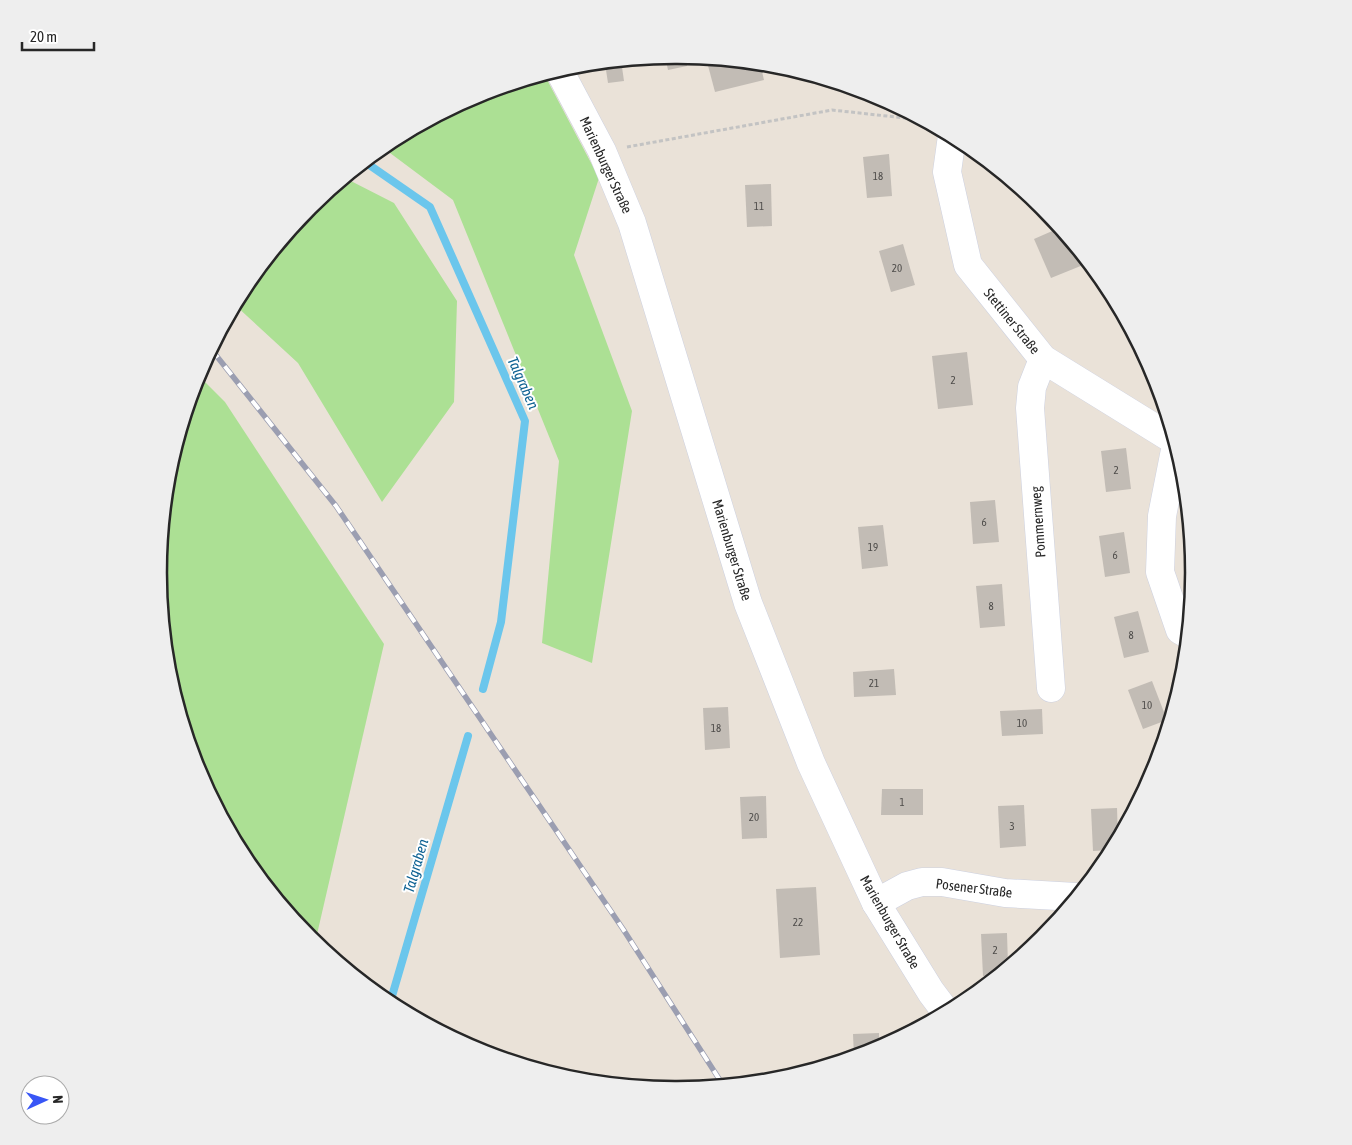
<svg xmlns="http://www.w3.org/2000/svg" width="1352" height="1145" font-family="'Asap Condensed',sans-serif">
  <rect width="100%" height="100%" fill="#eae2d8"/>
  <g fill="#ace094">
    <polygon points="544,74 599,178 574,255 632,411 592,663 542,643 559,461 453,200 382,147 389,142 478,94"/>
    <polygon points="345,178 394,203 457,301 454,402 382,502 298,363 235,305 246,285 310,206"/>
    <polygon points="198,375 225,402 384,644 315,943 310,938 246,860 198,770 168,673 159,572 169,471"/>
  </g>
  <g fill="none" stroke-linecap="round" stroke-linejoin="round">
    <g stroke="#6bc6ec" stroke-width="8">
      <polyline points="365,162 430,207 525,421 501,622 483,689"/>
      <polyline points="390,1003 468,736"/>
    </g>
  </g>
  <g fill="#c2bcb5">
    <polygon points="676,55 685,56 687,66 668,70 665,56"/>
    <polygon points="706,58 760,63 764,80 715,92"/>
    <polygon points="622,67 624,81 608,83 606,70"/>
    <polygon points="889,154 892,196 867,198 863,157"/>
    <polygon points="771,184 772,226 747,227 745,185"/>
    <polygon points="1059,228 1088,263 1051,278 1034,239"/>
    <polygon points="903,244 915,285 891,292 879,251"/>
    <polygon points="967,352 973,405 938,409 932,356"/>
    <polygon points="1126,448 1131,489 1106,492 1101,451"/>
    <polygon points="995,500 999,542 973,544 970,502"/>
    <polygon points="883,525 888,566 862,569 858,527"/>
    <polygon points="1124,532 1130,573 1105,577 1099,536"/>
    <polygon points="1002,584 1005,626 980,628 976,586"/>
    <polygon points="1138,611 1149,652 1124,658 1114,617"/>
    <polygon points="894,669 896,695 854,697 853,672"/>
    <polygon points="1152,681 1167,720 1143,729 1128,690"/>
    <polygon points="728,707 730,748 705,750 703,708"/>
    <polygon points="1042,709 1043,734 1002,736 1000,711"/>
    <polygon points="882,789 923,789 923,815 881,815"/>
    <polygon points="766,796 767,838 742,839 740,797"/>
    <polygon points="1024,805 1026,846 1000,848 998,806"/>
    <polygon points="1117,808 1118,838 1111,850 1093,851 1091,809"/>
    <polygon points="816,887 820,955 780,958 776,889"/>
    <polygon points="1007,933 1008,966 997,975 983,976 981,934"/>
    <polygon points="879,1033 879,1048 874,1051 854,1057 853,1034"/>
  </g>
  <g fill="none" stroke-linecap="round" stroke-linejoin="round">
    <defs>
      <g id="minor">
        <polyline points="559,70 602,151 632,223 748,603 811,763 876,903 931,992 946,1012"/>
        <polyline points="952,136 947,172 968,265 1043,359 1174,440"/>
        <polyline points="1043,359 1032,387 1030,408 1051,688"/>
        <polyline points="1176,445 1162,516 1160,572 1180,630 1187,634"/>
        <polyline points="876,903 907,886 922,882 942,882 1005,893 1076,897"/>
      </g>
    </defs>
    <use href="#minor" stroke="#cdd1e0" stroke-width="29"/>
    <polyline stroke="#c3c3c3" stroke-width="3" stroke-dasharray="4 2.5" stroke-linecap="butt" points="627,147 832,110 923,120"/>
    <use href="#minor" stroke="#fff" stroke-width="28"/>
    <defs>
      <polyline id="rail" points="211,349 336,506 623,929 723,1085"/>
    </defs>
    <use href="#rail" stroke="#9b9eb1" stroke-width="5.5"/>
    <use href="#rail" stroke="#fff" stroke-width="4" stroke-dasharray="11" stroke-linecap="butt"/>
  </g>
  <g text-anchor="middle" stroke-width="4" stroke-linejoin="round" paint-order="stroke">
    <g font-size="11" fill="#4e4c4a">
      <text x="878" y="180">18</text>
      <text x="759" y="210">11</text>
      <text x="897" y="272">20</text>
      <text x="953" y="384">2</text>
      <text x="1116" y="474">2</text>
      <text x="984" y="526">6</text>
      <text x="873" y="551">19</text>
      <text x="1115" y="559">6</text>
      <text x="991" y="610">8</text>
      <text x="1131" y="639">8</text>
      <text x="874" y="687">21</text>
      <text x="1147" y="709">10</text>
      <text x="1022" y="727">10</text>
      <text x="716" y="732">18</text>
      <text x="902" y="806">1</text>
      <text x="754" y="821">20</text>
      <text x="1012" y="830">3</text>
      <text x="798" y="926">22</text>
      <text x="995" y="954">2</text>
    </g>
    <g font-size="14" fill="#272727" stroke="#fff">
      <text transform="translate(606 165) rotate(65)" y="5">Marienburger Straße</text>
      <text transform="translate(1012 321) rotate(51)" y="5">Stettiner Straße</text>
      <text transform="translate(1038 522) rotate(-94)" y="5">Pommernweg</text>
      <text transform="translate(732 550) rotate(73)" y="5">Marienburger Straße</text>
      <text transform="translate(974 888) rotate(7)" y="5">Posener Straße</text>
      <text transform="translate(890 922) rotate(60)" y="5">Marienburger Straße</text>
    </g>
    <g font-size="15" font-style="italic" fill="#0f6293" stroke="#fff">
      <text transform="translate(523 383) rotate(66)" y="5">Talgraben</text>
      <text transform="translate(416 866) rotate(-74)" y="5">Talgraben</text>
    </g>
  </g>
  <path d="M0 0H1352V1145H0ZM675 64H677A508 508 0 0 1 1185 572V573A508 508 0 0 1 677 1081H675A508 508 0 0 1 167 573V572A508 508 0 0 1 675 64Z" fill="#eee" fill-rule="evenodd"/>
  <path fill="none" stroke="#272727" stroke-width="2.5" d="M675 64H677A508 508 0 0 1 1185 572V573A508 508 0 0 1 677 1081H675A508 508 0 0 1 167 573V572A508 508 0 0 1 675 64Z"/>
  <g transform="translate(45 1100) rotate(87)"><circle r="24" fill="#ffffff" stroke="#a9a9a9"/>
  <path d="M0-4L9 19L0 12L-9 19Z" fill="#3856f6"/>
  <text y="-8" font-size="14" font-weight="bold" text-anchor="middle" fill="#272727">N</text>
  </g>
  <path d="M22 42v8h72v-8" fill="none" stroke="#272727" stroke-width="2.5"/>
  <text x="30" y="42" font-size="15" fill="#272727" stroke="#ffffff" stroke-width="4" paint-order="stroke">20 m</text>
</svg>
